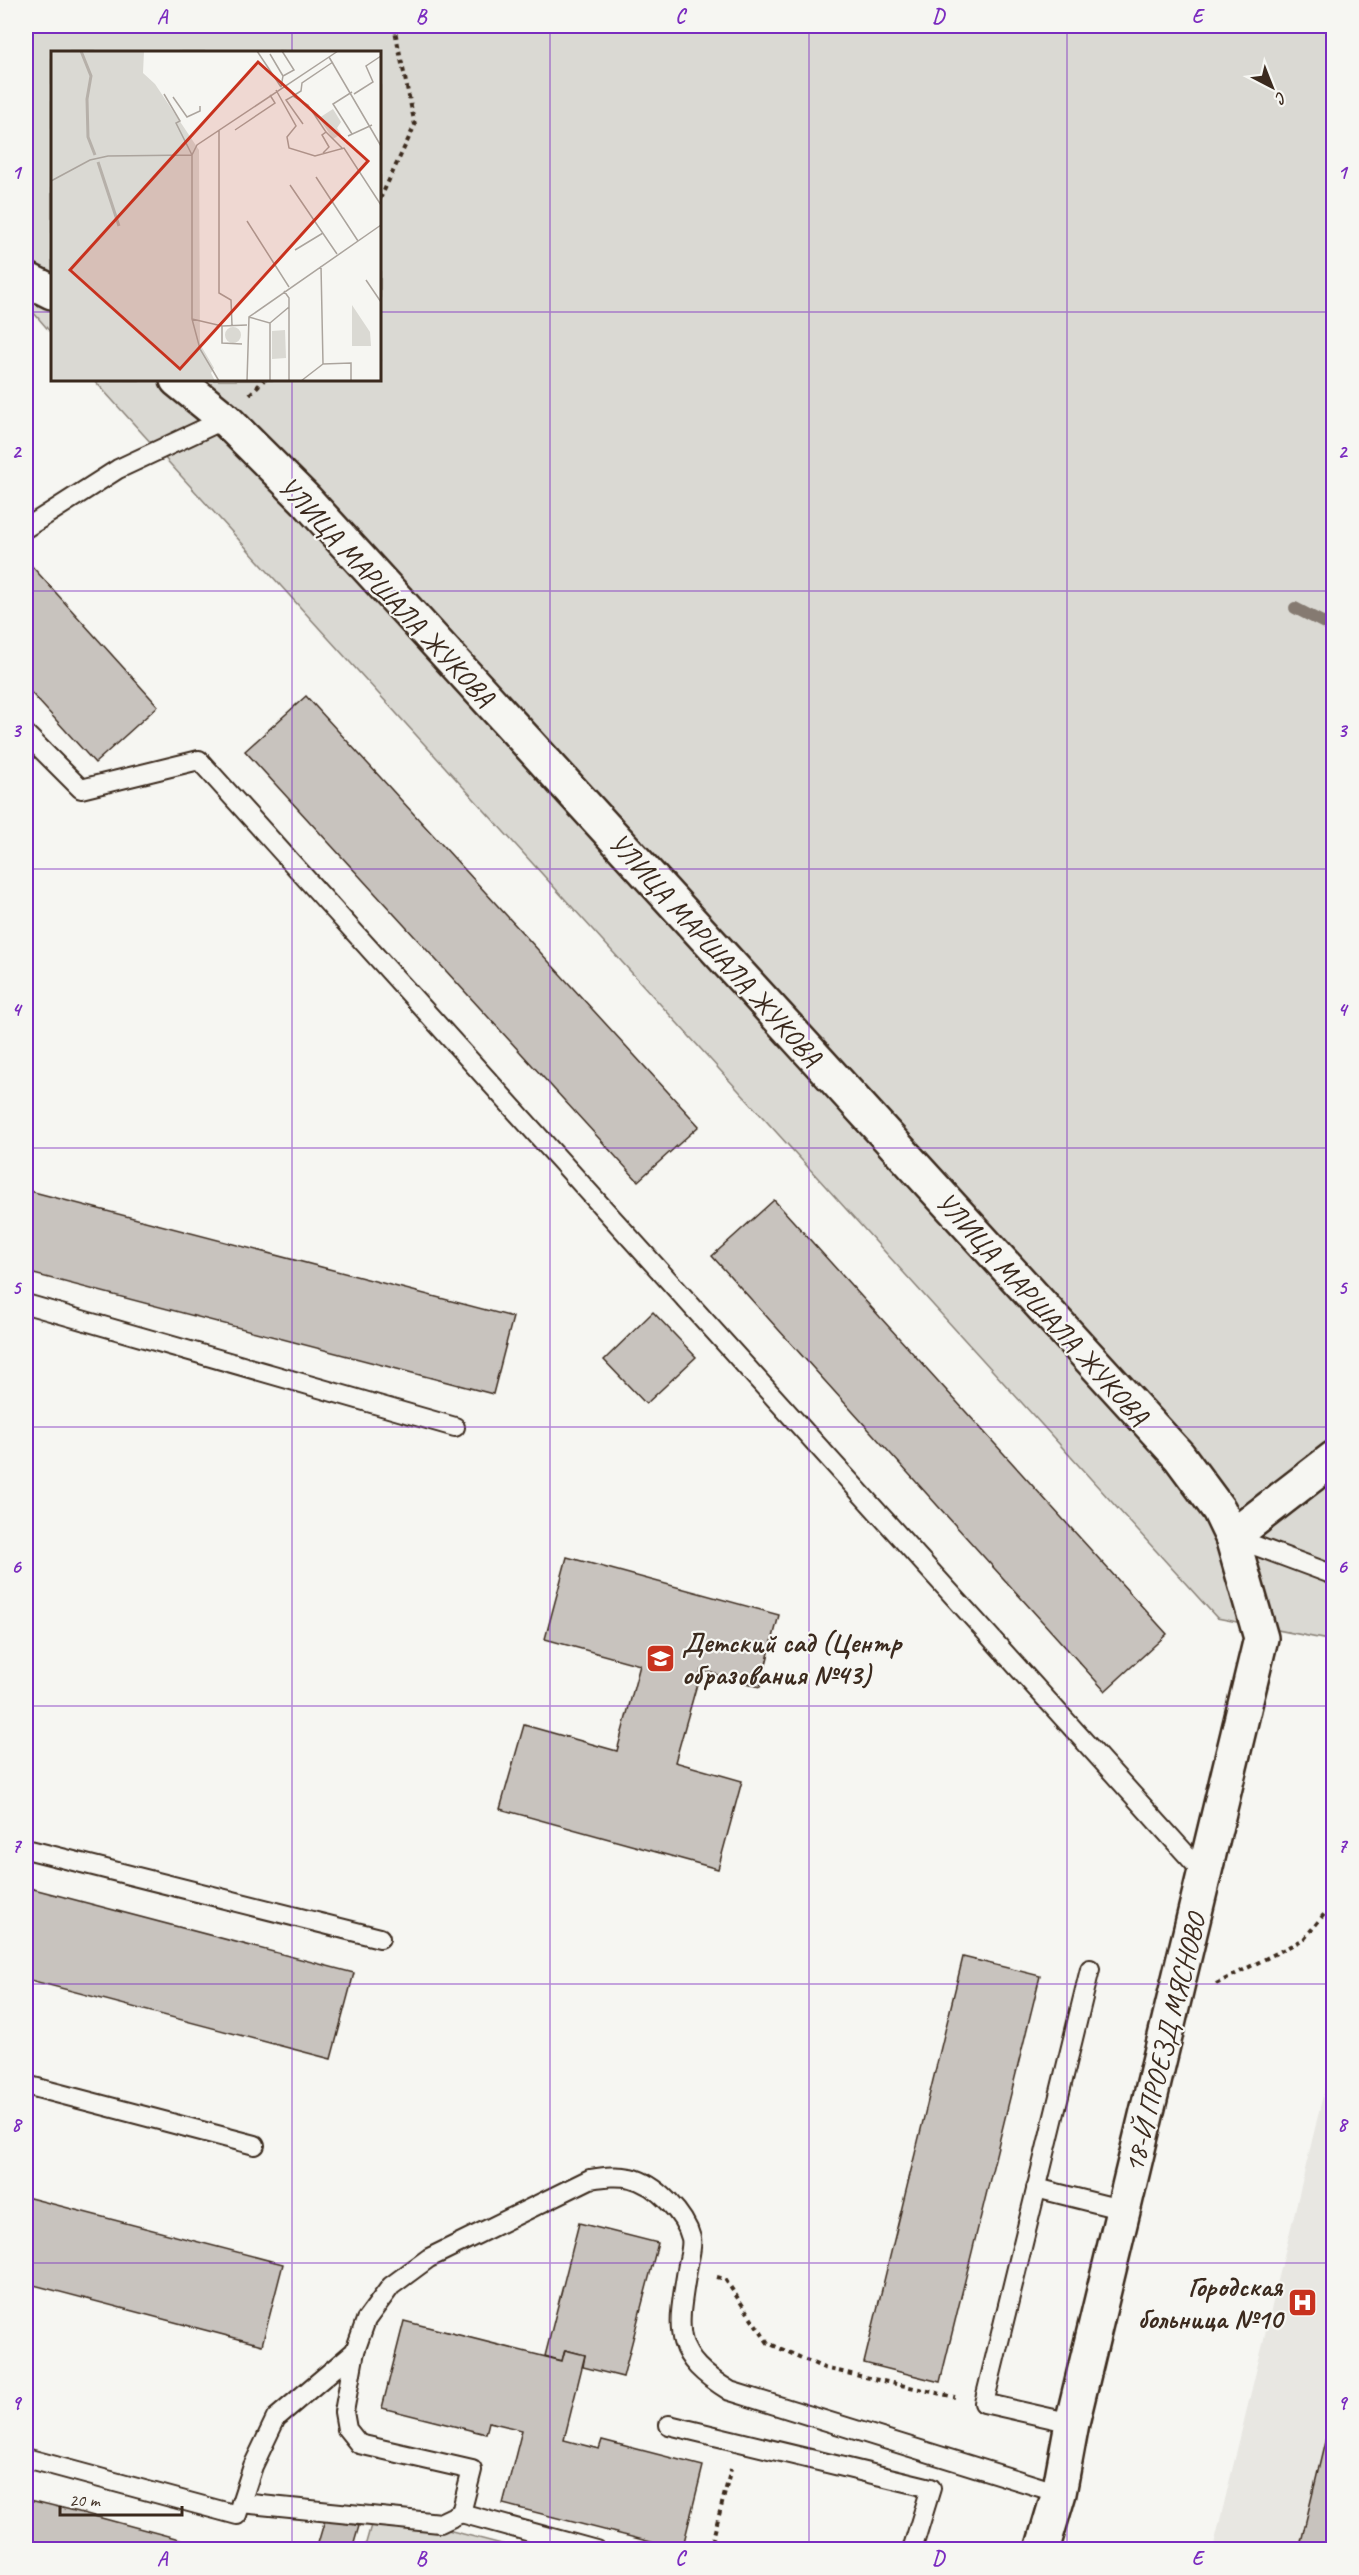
<svg xmlns="http://www.w3.org/2000/svg" width="1359" height="2575" font-family="Caveat,sans-serif">
  <rect width="100%" height="100%" fill="#f6f6f2"/>
  <filter id="ink" filterUnits="userSpaceOnUse"><feTurbulence type="fractalNoise" baseFrequency=".0167" numOctaves="2"/><feDisplacementMap in="SourceGraphic" scale="12" xChannelSelector="R" yChannelSelector="G"/><feConvolveMatrix kernelMatrix="1 2 1 2 8 2 1 2 1" color-interpolation-filters="sRGB"/></filter>
  <g filter="url(#ink)">
    <polygon fill="#e8e7e2" points="1333,2054 1333,2549 1213,2549"/>
    <g fill="#dad9d3" stroke="#8a8278" stroke-width="1.5">
      <polygon points="26,26 1333,26 1333,1641 1217,1618 94,380 380,380 380,52 52,52 52,334 26,304"/>
      <polygon points="375,2511 521,2549 364,2550"/>
    </g>
    <g fill="none" stroke-linecap="round" stroke-linejoin="round">
      <polyline stroke="#857a71" stroke-width="12" points="1295,608 1334,628"/>
    </g>
    <g fill="#c8c3be" stroke="#3b2a1e" stroke-width="1.5">
      <polygon points="29,563 158,706 95,763 26,687 26,567"/>
      <polygon points="306,696 699,1126 638,1181 245,751"/>
      <polygon points="26,1190 513,1317 493,1394 26,1272"/>
      <polygon points="774,1200 1167,1634 1105,1691 712,1256"/>
      <polygon points="653,1312 696,1357 646,1404 604,1360"/>
      <polygon points="567,1557 779,1615 760,1687 701,1670 675,1762 742,1781 718,1869 500,1809 524,1725 617,1751 640,1665 545,1639"/>
      <polygon points="26,1887 354,1973 331,2059 26,1979"/>
      <polygon points="963,1957 1040,1976 940,2382 864,2363"/>
      <polygon points="26,2197 283,2264 262,2345 26,2283"/>
      <polygon points="579,2223 658,2243 623,2377 583,2367 585,2355 565,2350 562,2361 545,2356"/>
      <polygon points="404,2321 562,2361 565,2350 585,2355 564,2440 599,2449 602,2440 703,2466 682,2550 503,2504 522,2430 489,2422 486,2434 382,2408"/>
      <polygon points="1334,2404 1334,2550 1333,2550 1301,2542"/>
      <polygon points="26,2499 79,2512 220,2550 26,2550"/>
      <polygon points="326,2516 359,2526 352,2550 316,2550"/>
    </g>
    <g fill="none" stroke-linecap="round" stroke-linejoin="round">
      <defs>
        <g id="lane">
          <polyline points="26,528 118,469 225,419"/>
          <polyline points="26,734 81,789 199,760 1205,1875"/>
          <polyline points="26,1304 455,1427"/>
          <polyline points="1232,1537 1334,1575"/>
          <polyline points="26,1849 380,1938"/>
          <polyline points="26,2085 255,2145"/>
          <polyline points="1036,2188 1124,2210"/>
          <polyline points="1072,2423 984,2403 1090,1969"/>
          <polyline points="669,2425 931,2488 912,2550"/>
          <polyline points="26,2458 237,2515 253,2466 276,2418 355,2351"/>
          <polyline points="241,2503 440,2523 461,2513"/>
          <path d="M 596,2550 L 461,2513 L 472,2470 L 359,2444 L 347,2429 L 344,2412 L 355,2351 L 366,2320 L 391,2286 L 429,2258 L 590,2179 C 604,2177 617,2175 631,2178 C 656,2184 685,2214 691,2238 C 693,2247 688,2261 687,2270 C 677,2332 671,2355 730,2391 L 1059,2493"/>
        </g>
        <g id="street">
          <polyline points="26,279 52,292"/>
          <polyline points="177,380 225,419 306,500 1179,1456 1219,1510 1232,1537 1261,1638 1072,2423 1059,2493 1042,2550"/>
          <polyline points="1232,1537 1334,1458"/>
        </g>
      </defs>
      <use href="#lane" stroke="#3b2a1e" stroke-width="22"/>
      <use href="#street" stroke="#3b2a1e" stroke-width="38"/>
      <g stroke="#3b2a1e" stroke-width="4" stroke-dasharray="4.5 4.5" stroke-linecap="butt">
        <polyline points="380,199 415,125 394,26"/>
        <polyline points="250,394 264,380"/>
        <polyline points="1216,1984 1304,1939 1334,1902"/>
        <polyline points="717,2277 725,2279 768,2343 824,2368 955,2397"/>
        <polyline points="710,2550 731,2469"/>
      </g>
      <use href="#lane" stroke="#f6f6f2" stroke-width="18"/>
      <use href="#street" stroke="#f6f6f2" stroke-width="33"/>
    </g>
  </g>
  <path fill="none" stroke="#7b2cbf" stroke-width="1.5" stroke-opacity="0.55" d="M 292,26 L 292,52M 550,26 L 550,2550M 809,26 L 809,2550M 1067,26 L 1067,2550M 26,312 L 52,312M 380,312 L 1334,312M 292,380 L 292,2550M 26,591 L 1334,591M 26,869 L 1334,869M 26,1148 L 1334,1148M 26,1427 L 1334,1427M 26,1706 L 1334,1706M 26,1984 L 1334,1984M 26,2263 L 1334,2263"/>
  <defs>
    <symbol id="school-square" viewBox="-11 -11 22 22"><rect x="-9" y="-9" width="18" height="18" rx="4" fill="#c8321e" stroke="#f6f6f2"/><path d="M0-5L7-2L0 1L-7-2ZM-4 1L0 2.5L4 1V4Q0 6-4 4Z" fill="#fff"/></symbol>
    <symbol id="hospital-square" viewBox="-11 -11 22 22"><rect x="-9" y="-9" width="18" height="18" rx="4" fill="#c8321e" stroke="#f6f6f2"/><path d="M-5-5h3v3.5h4V-5h3V5h-3V1.5h-4V5h-3Z" fill="#fff"/></symbol>
  </defs>
  <g fill-rule="evenodd">
    <use href="#school-square" x="644" y="1642" width="33" height="33"/>
    <use href="#hospital-square" x="1286" y="2286" width="33" height="33"/>
  </g>
  <g text-anchor="middle" stroke-width="4.5" stroke-linejoin="round" paint-order="stroke">
    <g font-size="28" fill="#3b2a1e" stroke="#f6f6f2">
      <text transform="translate(387 591) rotate(47)" y="10">УЛИЦА МАРШАЛА ЖУКОВА</text>
      <text transform="translate(716 949) rotate(48)" y="10">УЛИЦА МАРШАЛА ЖУКОВА</text>
      <text transform="translate(1043 1308) rotate(48)" y="10">УЛИЦА МАРШАЛА ЖУКОВА</text>
      <text transform="translate(1164 2043) rotate(-76)" y="10">18-Й ПРОЕЗД МЯСНОВО</text>
    </g>
    <g font-size="28" font-weight="bold" fill="#3b2a1e" stroke="#f6f6f2" text-anchor="start">
      <text x="682" y="1652">Детский сад (Центр<tspan x="682" dy="32">образования №43)</tspan></text>
      <text x="1282" y="2296" text-anchor="end">Городская<tspan x="1282" dy="32">больница №10</tspan></text>
    </g>
  </g>
  <g transform="translate(51 51)">
    <rect width="330" height="330" fill="#f6f6f2"/>
    <path d="M 0,0 L 93,0 L 92,22 L 104,33 L 148,99 L 149,293 L 163,317 L 160,322 L 164,330 L 0,330 ZM 282,58 L 290,71 L 286,77 L 290,83 L 282,88 L 268,67 ZM 301,254 L 319,281 L 320,295 L 301,295 ZM174 284a8 8 0 1 1 16 0a8 8 0 1 1-16 0ZM 234,279 L 235,307 L 221,308 L 221,280 Z" fill="#dad9d3"/>
    <path fill="none" stroke="#b6b0a9" stroke-width="3" d="M 30,0 L 40,25 L 36,48 L 37,86 L 44,104M 47,111 L 68,175"/>
    <path fill="none" stroke="#aba49d" stroke-width="1.5" d="M 206,0 L 230,36M 231,0 L 243,19 L 232,25M 219,3 L 232,25 L 230,36M 278,6 L 330,95M 225,39 L 245,75 L 236,86 L 238,97 L 264,105 L 293,97 L 330,154M 113,43 L 129,70 L 125,72 L 141,104M 303,43 L 322,31 L 315,15 L 330,5M 242,45 L 250,40 L 251,32 L 282,11M 122,46 L 136,66 L 149,60 L 149,55M 252,73 L 235,49 L 242,45 L 257,54 L 275,81 L 271,84 L 278,96 L 272,102M 168,79 L 168,242 L 180,249 L 181,274M 184,79 L 224,52 L 219,44M 275,81 L 292,98M 301,83 L 282,53 L 301,41M 297,85 L 321,74M 265,126 L 307,190M 0,130 L 39,109 L 57,105 L 141,104M 239,134 L 286,203M 196,170 L 238,236M 244,199 L 272,182M 270,215 L 272,313 L 300,312 L 300,330M 315,229 L 330,251M 233,240 L 238,247 L 238,330M 198,266 L 219,272 L 219,330M 141,268 L 171,275 L 196,274M 219,272 L 238,256M 171,275 L 171,292 L 191,293M 168,330 L 149,298 L 141,268 L 141,104 L 146,94 L 287,0M 196,330 L 198,266 L 330,174M 250,330 L 272,313"/>
    <path fill="#c8321e" fill-opacity="0.15" stroke="#c8321e" stroke-width="3" d="M 207,11 L 317,110 L 129,318 L 19,219 Z"/>
    <rect width="330" height="330" fill="none" stroke="#3b2a1e" stroke-width="3"/>
  </g>
  <rect width="1359" height="2575" fill="none" stroke="#f6f6f2" stroke-width="66"/>
  <g transform="translate(1272 87) rotate(138)" stroke="#f6f6f2" stroke-width="4.5" paint-order="stroke">
  <path d="M0-4.5L10 22L0 15L-10 22Z" fill="#3b2a1e"/>
  <text y="-9" font-size="16" font-weight="bold" text-anchor="middle" fill="#3b2a1e">С</text>
  </g>
  <path d="M60 2506v9h122v-9" fill="none" stroke="#3b2a1e" stroke-width="3"/>
  <text x="69" y="2506" font-size="18" fill="#3b2a1e" stroke="#f6f6f2" stroke-width="4.5" paint-order="stroke">20 m</text>
  <rect x="33" y="33" width="1293" height="2509" fill="none" stroke="#7b2cbf" stroke-width="2"/>
  <g font-size="20" text-anchor="middle" font-weight="bold" fill="#7b2cbf">
    <text x="162" y="23">A</text>
    <text x="421" y="23">B</text>
    <text x="680" y="23">C</text>
    <text x="938" y="23">D</text>
    <text x="1197" y="23">E</text>
    <text x="16" y="179">1</text>
    <text x="1342" y="179">1</text>
    <text x="16" y="458">2</text>
    <text x="1342" y="458">2</text>
    <text x="16" y="737">3</text>
    <text x="1342" y="737">3</text>
    <text x="16" y="1016">4</text>
    <text x="1342" y="1016">4</text>
    <text x="16" y="1294">5</text>
    <text x="1342" y="1294">5</text>
    <text x="16" y="1573">6</text>
    <text x="1342" y="1573">6</text>
    <text x="16" y="1852">7</text>
    <text x="1342" y="1852">7</text>
    <text x="16" y="2131">8</text>
    <text x="1342" y="2131">8</text>
    <text x="16" y="2409">9</text>
    <text x="1342" y="2409">9</text>
    <text x="162" y="2565">A</text>
    <text x="421" y="2565">B</text>
    <text x="680" y="2565">C</text>
    <text x="938" y="2565">D</text>
    <text x="1197" y="2565">E</text>
  </g>
</svg>
